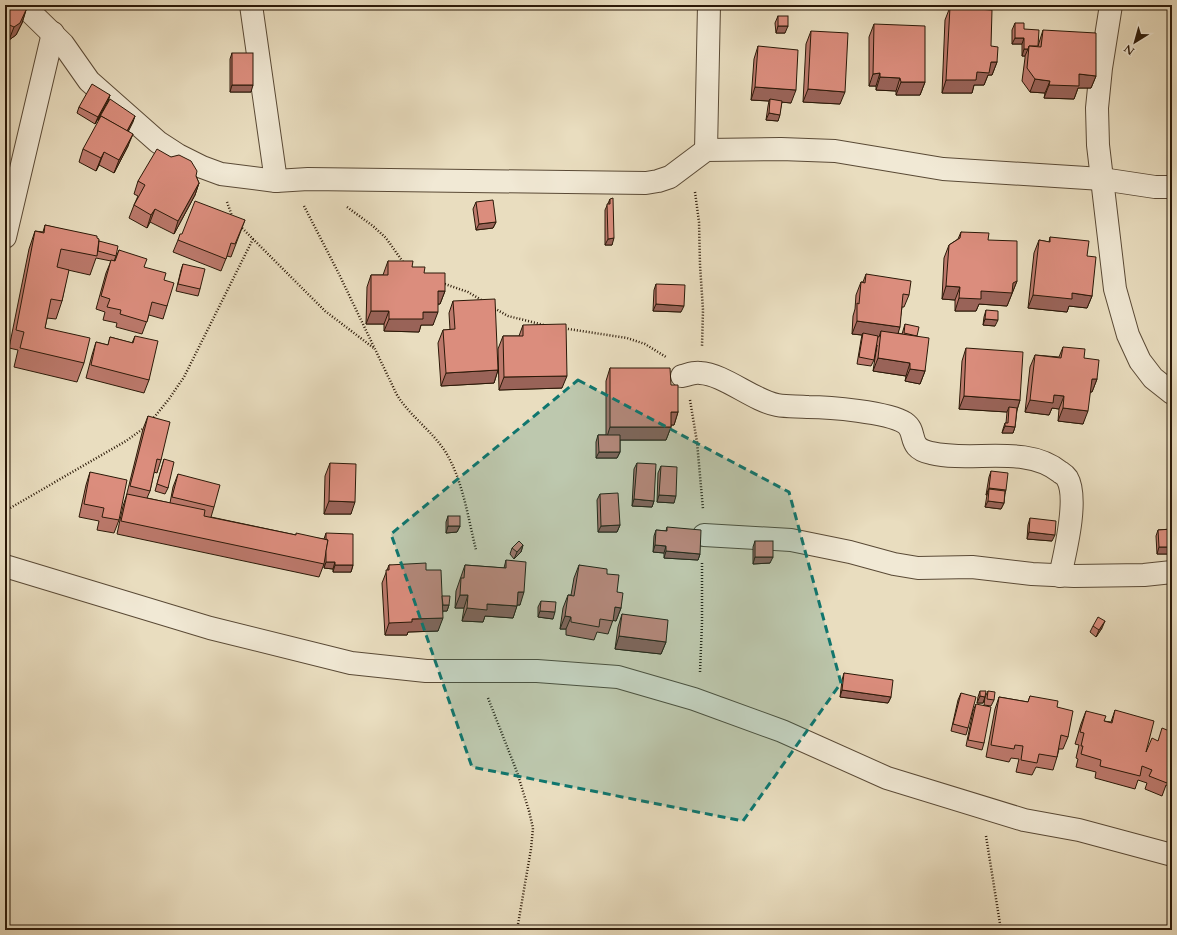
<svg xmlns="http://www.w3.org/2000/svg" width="1177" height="935" font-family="Cardo,serif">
  <rect width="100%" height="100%" fill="#e9ddbf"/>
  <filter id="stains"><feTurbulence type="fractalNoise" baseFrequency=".005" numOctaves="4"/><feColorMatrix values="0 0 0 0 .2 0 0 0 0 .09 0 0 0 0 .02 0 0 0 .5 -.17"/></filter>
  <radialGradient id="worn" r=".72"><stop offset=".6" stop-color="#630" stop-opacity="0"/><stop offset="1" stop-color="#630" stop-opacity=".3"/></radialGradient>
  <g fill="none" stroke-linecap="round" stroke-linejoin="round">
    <defs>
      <g id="minor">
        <polyline points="23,5 63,44 89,81 158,142 178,155 202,167 221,174 276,181 308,179 646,183 658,181 670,177 706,150 781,149 835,151 943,169 1102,179 1155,187 1172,187"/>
        <polyline points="251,5 276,181"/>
        <polyline points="1111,5 1101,68 1097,108 1098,145 1115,289 1128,335 1140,361 1153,378 1172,393"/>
        <polyline points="706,150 709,5"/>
        <polyline points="5,237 53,33"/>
        <path d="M 682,376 C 687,375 694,372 700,373 C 724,374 752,400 777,405 C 788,407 797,406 808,407 C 829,407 888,412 905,423 C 918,432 906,448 931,453 C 972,463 1026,444 1060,472 C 1063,474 1065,475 1067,478 C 1079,498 1065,553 1060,576"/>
        <polyline points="704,535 791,540 850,552 894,564 918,568 972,567 1032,574 1074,576 1144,575 1172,572"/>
        <polyline points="5,566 210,628 351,663 426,671 537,671 618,677 694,699 782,731 887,778 1024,820 1079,830 1172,855"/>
      </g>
    </defs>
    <use href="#minor" stroke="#5a4a36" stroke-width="24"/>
    <g stroke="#2b1908" stroke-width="2.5" stroke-dasharray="1 2" stroke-linecap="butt">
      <polyline points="695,192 699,222 700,265 703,310 702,346"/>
      <polyline points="227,202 232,216"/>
      <path d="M 304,206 L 338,272 L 397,395 C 410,416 431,430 445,451 C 463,480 468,518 476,550"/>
      <polyline points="347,207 373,226 386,238 403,262"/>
      <polyline points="240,226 325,311 375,349"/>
      <polyline points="442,283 468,292 483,301"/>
      <polyline points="492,307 508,316 544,325"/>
      <polyline points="562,328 627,338 645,344 666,357"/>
      <polyline points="690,400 697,442 703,509"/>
      <polyline points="152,420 169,399 184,377 253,239"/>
      <polyline points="5,511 126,441 144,428"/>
      <polyline points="700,672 702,623 702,561"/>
      <polyline points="488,698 517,772 529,811 533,828 531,849 517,930"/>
      <polyline points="986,836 1001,930"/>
    </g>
    <use href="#minor" stroke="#f1e9d5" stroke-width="22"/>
  </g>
  <g fill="#bc796c" stroke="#2b1908">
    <polygon points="5,5 26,10 22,23 16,35 9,40 5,38"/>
    <polygon points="950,7 991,46 997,62 992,75 988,75 984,85 974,85 972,93 942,93 945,20"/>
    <polygon points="778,16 785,33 776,33 775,23"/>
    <polygon points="1015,23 1024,29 1038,46 1043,30 1096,76 1091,88 1078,88 1074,99 1044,98 1045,93 1030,92 1022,81 1025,58 1025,56 1022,56 1022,44 1012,44 1012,30"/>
    <polygon points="874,24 925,82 920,95 896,95 896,91 876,90 876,86 869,86 869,37"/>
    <polygon points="811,31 840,104 803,102 806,44"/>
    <polygon points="758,46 791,103 782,102 778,121 766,120 768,106 769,101 751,100 754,59"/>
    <polygon points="232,53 251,92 230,92 230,59"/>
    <polygon points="110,95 108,101 95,124 77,113 79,107"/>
    <polygon points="135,116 128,131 128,146 114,173 99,165 96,171 79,162 83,149"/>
    <polygon points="171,157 196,176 199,183 195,195 174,234 150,222 147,228 129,218 134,205 138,196 134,194 138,181"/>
    <polygon points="610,199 612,245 605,245 605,210"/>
    <polygon points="476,202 496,222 493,228 476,230 473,209"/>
    <polygon points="245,220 231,257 227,256 221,271 173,252 178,240 182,234"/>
    <polygon points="45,225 97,238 99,241 116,256 114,261 115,261 119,250 144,267 164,280 167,306 163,319 149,315 142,334 116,327 117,323 103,320 105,312 96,309 106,273 111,261 96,258 90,275 68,270 62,301 56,319 47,318 45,328 84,363 77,382 14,367 18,350 9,348 29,249 35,231 43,232"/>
    <polygon points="961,232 988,240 1017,281 1007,306 979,304 976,311 955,311 955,300 942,299 944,258 949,245 958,239"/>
    <polygon points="1050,237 1087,256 1092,296 1087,308 1069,306 1067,312 1028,308 1034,253 1039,240 1049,242"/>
    <polygon points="388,261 412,267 424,273 445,291 440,304 438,304 433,325 421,325 419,332 384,331 384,324 366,324 367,287 371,275 383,275"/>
    <polygon points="183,264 200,289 198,296 176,291 181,270"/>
    <polygon points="866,274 909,295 904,307 902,307 898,333 902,334 905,324 917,336 925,371 920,384 905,381 906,376 873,371 877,345 874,360 871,366 857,364 861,340 862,335 852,334 853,316 855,309 856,295 861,282 863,282"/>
    <polygon points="656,284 681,312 653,311 654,290"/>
    <polygon points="453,301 498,370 494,383 441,386 438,343 443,330 450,330 449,313"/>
    <polygon points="986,310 995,326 983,325 984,317"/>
    <polygon points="523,325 562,388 499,390 498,349 503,336 519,336"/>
    <polygon points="135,336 149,380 144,393 86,378 92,355 96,342 108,345 110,337 132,343"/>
    <polygon points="1063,347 1084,358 1097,379 1092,392 1090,392 1083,424 1058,421 1059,409 1052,408 1049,415 1025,412 1030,367 1035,355 1059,357"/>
    <polygon points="966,348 1020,400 1017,410 1015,427 1013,433 1002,433 1003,429 1005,423 1006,423 1007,412 959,409 962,361"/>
    <polygon points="610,368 671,385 678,412 674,425 671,425 671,427 666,440 620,440 620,452 617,458 596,458 596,442 598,435 606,435 606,381"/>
    <polygon points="148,416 161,460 157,473 154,472 150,491 147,498 170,503 173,487 178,474 214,507 211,517 296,535 324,539 326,533 353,565 351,572 333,572 333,569 324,568 324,564 319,577 117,534 123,506 126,497 143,429"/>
    <polygon points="164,459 168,488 165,494 155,491"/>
    <polygon points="330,463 351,514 324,514 325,476"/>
    <polygon points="637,463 654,501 652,507 632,506 634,469"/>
    <polygon points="661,466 674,503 657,502 658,473"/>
    <polygon points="991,471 1005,493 1004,503 1001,509 985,507 987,495 986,495 989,477"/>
    <polygon points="90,472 119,520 114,533 97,530 99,521 79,517 86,485"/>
    <polygon points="600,494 620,525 617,532 598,532 597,500"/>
    <polygon points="448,516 460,526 457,532 446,533 446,522"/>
    <polygon points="1030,518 1052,541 1027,539 1028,525"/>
    <polygon points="667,527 700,554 698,560 664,558 664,553 653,552 654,536 656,530 666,531"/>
    <polygon points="1172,529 1172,554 1157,554 1156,536 1158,530"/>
    <polygon points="755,541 770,563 753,564 753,547"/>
    <polygon points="523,545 521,552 514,559 510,554 512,548"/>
    <polygon points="506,560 520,605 517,605 513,618 485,616 483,622 462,621 464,608 455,608 456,591 465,565 504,568"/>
    <polygon points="389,565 426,570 442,596 449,605 447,611 443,611 438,631 408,632 407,635 385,635 382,583"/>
    <polygon points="579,565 607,574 617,592 621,608 616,621 613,620 608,634 597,632 594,640 566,635 566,629 560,629 563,608 568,595 571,595 574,578"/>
    <polygon points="541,601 553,619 538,617 538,607"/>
    <polygon points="622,614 666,642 661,654 615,649 618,627"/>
    <polygon points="1093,626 1102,628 1096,637 1090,632"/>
    <polygon points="844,673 891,697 888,703 840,697 842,680"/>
    <polygon points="980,691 985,697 983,703 977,703 978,697"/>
    <polygon points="988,691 994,700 991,706 984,705 985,697"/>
    <polygon points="961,693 968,728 966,735 951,731 958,700"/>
    <polygon points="1030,696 1057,707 1068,737 1063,749 1059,749 1057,757 1053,770 1036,767 1032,775 1016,772 1019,759 1011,758 1009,762 986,757 995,709 999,697 1028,702"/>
    <polygon points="976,704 984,743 982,750 966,746 973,711"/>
    <polygon points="1115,710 1146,752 1158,741 1172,732 1172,787 1166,785 1162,796 1145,789 1147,783 1138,780 1135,789 1095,778 1096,772 1076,767 1078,759 1076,758 1079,745 1075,744 1081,724 1086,711 1104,721 1111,722"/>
  </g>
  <g fill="#996358" stroke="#2b1908">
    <polygon points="26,10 22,23 16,35 9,40 14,27"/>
    <polygon points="778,26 788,26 785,33 776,33"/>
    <polygon points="1015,38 1024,38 1022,44 1012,44"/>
    <polygon points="1024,49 1028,49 1025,56 1022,56"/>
    <polygon points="991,62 997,62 992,75 988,75 984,85 974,85 972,93 942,93 946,80 977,72"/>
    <polygon points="880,73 876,86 869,86 873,74"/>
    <polygon points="1079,74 1096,76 1091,88 1078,88 1074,99 1044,98 1049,85"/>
    <polygon points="880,77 900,78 896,91 876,90"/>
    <polygon points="1035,79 1050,81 1045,93 1030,92"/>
    <polygon points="901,82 925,82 920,95 896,95"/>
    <polygon points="232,85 253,85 251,92 230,92"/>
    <polygon points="755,87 796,90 791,103 770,101 770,99 769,101 751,100"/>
    <polygon points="808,89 845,92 840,104 803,102"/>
    <polygon points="110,95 108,101 95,124 98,117"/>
    <polygon points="769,113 780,115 778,121 766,120"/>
    <polygon points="135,116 133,122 123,142 125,135"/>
    <polygon points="133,134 128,146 114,173 119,160"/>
    <polygon points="104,152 99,165 96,171 101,158"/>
    <polygon points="199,183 195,195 174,234 178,221"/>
    <polygon points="155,209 150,222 147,228 151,215"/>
    <polygon points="496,222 493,228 476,230 479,224"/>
    <polygon points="614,238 612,245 605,245 608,239"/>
    <polygon points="1017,281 1007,306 979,304 976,311 955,311 959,298 981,291"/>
    <polygon points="946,286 960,287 955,300 942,299"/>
    <polygon points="438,291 445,291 440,304 433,304"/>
    <polygon points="1072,293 1092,296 1087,308 1069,306 1067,312 1028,308 1033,295"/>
    <polygon points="656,304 684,306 681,312 653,311"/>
    <polygon points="371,311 389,311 384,324 366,324"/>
    <polygon points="423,312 438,312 433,325 421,325 419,332 384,331 389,319"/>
    <polygon points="985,319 998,320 995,326 983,325"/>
    <polygon points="857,321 900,327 896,340 881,331 879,337 863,335 863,333 862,335 852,334"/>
    <polygon points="878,358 910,363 906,376 873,371"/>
    <polygon points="910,369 925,371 920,384 905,381"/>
    <polygon points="498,370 494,383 441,386 446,373"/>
    <polygon points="567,376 562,388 499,390 504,377"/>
    <polygon points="1092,379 1097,379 1092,392 1087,391"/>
    <polygon points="1054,395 1064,396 1059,409 1052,408 1049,415 1025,412 1030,400"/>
    <polygon points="964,396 1020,400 1016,413 1009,407 1007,412 959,409"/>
    <polygon points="1063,408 1088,411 1083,424 1058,421"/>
    <polygon points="671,412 678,412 674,425 666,425"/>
    <polygon points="1005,426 1015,427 1013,433 1002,433"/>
    <polygon points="610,427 671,427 666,440 606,440"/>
    <polygon points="599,452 620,452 617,458 596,458"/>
    <polygon points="989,488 1006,490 1004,496 989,489 987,495 986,495"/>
    <polygon points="659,495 676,496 674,503 657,502"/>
    <polygon points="634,499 654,501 652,507 632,506"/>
    <polygon points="329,501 355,502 351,514 324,514"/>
    <polygon points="988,501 1004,503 1001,509 985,507"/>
    <polygon points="620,525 617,532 598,532 601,526"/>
    <polygon points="448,526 460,526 457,532 446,533"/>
    <polygon points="1029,532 1055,535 1052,541 1027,539"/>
    <polygon points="523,545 521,552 514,559 517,552"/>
    <polygon points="655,545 666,546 664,553 653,552"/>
    <polygon points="1159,547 1172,547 1172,554 1157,554"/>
    <polygon points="666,551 700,554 698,560 664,558"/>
    <polygon points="755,557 773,557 770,563 753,564"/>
    <polygon points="326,562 335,562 333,569 324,568"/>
    <polygon points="335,565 353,565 351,572 333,572"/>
    <polygon points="518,592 524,592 520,605 514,605"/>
    <polygon points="460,595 468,595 464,608 455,608"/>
    <polygon points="487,604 517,606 513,618 485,616 483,622 462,621 467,608"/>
    <polygon points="442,605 449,605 447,611 439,611"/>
    <polygon points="615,607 621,608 616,621 610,620"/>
    <polygon points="540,611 555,612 553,619 538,617"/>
    <polygon points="565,616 571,617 566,629 560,629"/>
    <polygon points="443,618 438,631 408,632 407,635 385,635 389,623 412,619"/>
    <polygon points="1105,621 1102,628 1096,637 1099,630"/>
    <polygon points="619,636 666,642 661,654 615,649"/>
    <polygon points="842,690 891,697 888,703 840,697"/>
    <polygon points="980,696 985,697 983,703 977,703"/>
  </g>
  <g fill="#db8d7d" stroke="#2b1908">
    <polygon points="5,5 23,5 26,10 20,23 14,27 5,23"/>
    <polygon points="950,7 992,10 991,46 998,47 997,62 991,62 989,73 977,72 976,80 946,80"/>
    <rect x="778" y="16" width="10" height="10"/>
    <polygon points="1015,23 1024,23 1024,29 1039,30 1038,46 1029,46 1028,49 1024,49 1024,38 1015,38"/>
    <polygon points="874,24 925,26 925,82 901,82 900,78 880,77 880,73 873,74"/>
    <polygon points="1043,30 1096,33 1096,76 1079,74 1079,86 1049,85 1050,81 1035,79 1027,68 1029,46 1041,47"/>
    <polygon points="811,31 848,33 845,92 808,89"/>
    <polygon points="758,46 798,50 796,90 755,87"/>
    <rect x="232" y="53" width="21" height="32"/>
    <polygon points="5,58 9,59 5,80"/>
    <polygon points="92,84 110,95 98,117 79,107"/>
    <polygon points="110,99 135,116 127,131 101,116 98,120"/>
    <polygon points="770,99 782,101 780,115 769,113"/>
    <polygon points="101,116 133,134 119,160 104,152 101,158 83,149"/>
    <polygon points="157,149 171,157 179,155 191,161 197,171 196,176 199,183 178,221 155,209 151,215 134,205 145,185 138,181"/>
    <polygon points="613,198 614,238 608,239 607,204 610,204 610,199"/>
    <polygon points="493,200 496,222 479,224 476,202"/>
    <polygon points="195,201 245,220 235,244 231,243 226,259 178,240 180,234 182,234"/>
    <polygon points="5,215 9,216 6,236 5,236"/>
    <polygon points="45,225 97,236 97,238 99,239 97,256 61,249 57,267 69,270 62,301 51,299 45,328 90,338 84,363 20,348 24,332 16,330 35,231 44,233"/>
    <polygon points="961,232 989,233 988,240 1017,241 1017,281 1013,283 1012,293 981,291 981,299 959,298 960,287 946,286 949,245 960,238"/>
    <polygon points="1050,237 1089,241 1087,256 1096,257 1092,296 1072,293 1072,299 1033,295 1039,240 1050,242"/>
    <polygon points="99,241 118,246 116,256 98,251"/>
    <polygon points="119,250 147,259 144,267 166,273 164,280 174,283 167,306 152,302 147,322 120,314 121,310 107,307 110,299 101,296 111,260 115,261"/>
    <polygon points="388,261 413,261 412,267 425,267 424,273 445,273 445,291 438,291 438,312 423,312 423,319 389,319 389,311 371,311 371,275 388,275"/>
    <polygon points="183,264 205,269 200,289 178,284"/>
    <polygon points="866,274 911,281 909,295 903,294 900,327 857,321 857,303 859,304 861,282 865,283"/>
    <polygon points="656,284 685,285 684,306 656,304"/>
    <polygon points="495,299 498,370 446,373 443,330 455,329 453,301"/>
    <polygon points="986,310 998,311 998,320 985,319"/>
    <polygon points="566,324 567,376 504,377 503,336 523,336 523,325"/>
    <polygon points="905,324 919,327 917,336 904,333"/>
    <polygon points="881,331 929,338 925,371 910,369 910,363 878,358"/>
    <polygon points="863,333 878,336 874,360 859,357"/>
    <polygon points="135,336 158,341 149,380 91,365 96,342 108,345 110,337 133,343"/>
    <polygon points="1063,347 1085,349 1084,358 1099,360 1097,379 1092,379 1088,411 1063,408 1064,396 1054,395 1053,403 1030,400 1035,355 1061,358"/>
    <polygon points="966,348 1023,352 1020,400 964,396"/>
    <polygon points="610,368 670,368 671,385 678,385 678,412 671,412 671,427 610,427"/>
    <polygon points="1009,407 1017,408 1015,427 1005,426 1005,423 1008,423"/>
    <polygon points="148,416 170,422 161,460 157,459 150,491 130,486"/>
    <polygon points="598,435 620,435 620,452 599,452"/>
    <polygon points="164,459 174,462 168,488 157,484"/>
    <polygon points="330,463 356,464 355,502 329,501"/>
    <polygon points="637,463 656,464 654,501 634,499"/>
    <polygon points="661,466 677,467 676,496 659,495"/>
    <polygon points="991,471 1008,473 1006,490 989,488"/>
    <polygon points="90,472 127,480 119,520 102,517 104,508 84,504"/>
    <polygon points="178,474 220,485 214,507 172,497"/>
    <polygon points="989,489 1005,491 1004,503 988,501"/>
    <polygon points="618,493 620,525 601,526 600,494"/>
    <polygon points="127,494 205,510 204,516 296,535 296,533 328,540 324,564 121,521"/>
    <rect x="448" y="516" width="12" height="10"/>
    <polygon points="1030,518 1056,521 1055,535 1029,532"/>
    <polygon points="667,527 701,530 700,554 666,551 666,546 655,545 656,530 667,531"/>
    <polygon points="1172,529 1172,547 1159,547 1158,530"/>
    <polygon points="326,533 353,534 353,565 335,565 335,562 326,562 326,551 328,540 326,539"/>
    <polygon points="519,541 523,545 517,552 512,548"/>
    <rect x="755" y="541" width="18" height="16"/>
    <polygon points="506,560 526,562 524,592 518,592 517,606 487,604 487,610 467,608 468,595 460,595 461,578 464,578 465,565 506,568"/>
    <polygon points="426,563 426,570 441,570 443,618 412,619 412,622 389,623 386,570 389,570 389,565"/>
    <polygon points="579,565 607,569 607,574 619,575 617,592 623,593 621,608 615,607 613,621 600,619 599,627 571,622 571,617 565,616 568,595 574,596"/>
    <polygon points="442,596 450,596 449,605 443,605"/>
    <polygon points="541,601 556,602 555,612 540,611"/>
    <polygon points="622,614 668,620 666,642 619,636"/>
    <polygon points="1098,617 1105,621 1099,630 1093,626"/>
    <polygon points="844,673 893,680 891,697 842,690"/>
    <polygon points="980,691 986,691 985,697 980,696"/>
    <polygon points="988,691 995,692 994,700 987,699"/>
    <polygon points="961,693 976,697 968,728 953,724"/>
    <polygon points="1030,696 1058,701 1057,707 1073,711 1068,737 1061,735 1057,757 1039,754 1037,763 1021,760 1023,746 1015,745 1014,749 991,745 999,697 1028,702"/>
    <polygon points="976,704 991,707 984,743 968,740"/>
    <polygon points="1115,710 1154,721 1146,752 1152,738 1158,741 1162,728 1172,732 1172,772 1171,772 1167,783 1149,776 1152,770 1142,766 1140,776 1100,766 1101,760 1081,754 1083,746 1081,746 1084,733 1080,732 1086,711 1106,716 1104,721 1112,723"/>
  </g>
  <path fill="#0f766e" fill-opacity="0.2" stroke="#0f766e" stroke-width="3" stroke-dasharray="8 5" stroke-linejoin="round" d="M 578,380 L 789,492 L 841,683 L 743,821 L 472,767 L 391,534 Z"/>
  <rect width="1177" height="935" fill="none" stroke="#e9ddbf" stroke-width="20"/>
  <rect x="6" y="6" width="1165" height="923" fill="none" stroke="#2b1908" stroke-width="2"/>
  <rect x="10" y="10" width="1157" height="915" fill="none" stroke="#2b1908"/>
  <g transform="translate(1135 42) rotate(217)" stroke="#f1e9d5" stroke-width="3" paint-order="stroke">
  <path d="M0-3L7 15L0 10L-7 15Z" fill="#2b1908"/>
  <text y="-6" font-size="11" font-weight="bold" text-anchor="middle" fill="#2b1908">N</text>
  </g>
  <rect width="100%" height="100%" filter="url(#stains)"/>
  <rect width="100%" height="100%" fill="url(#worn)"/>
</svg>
